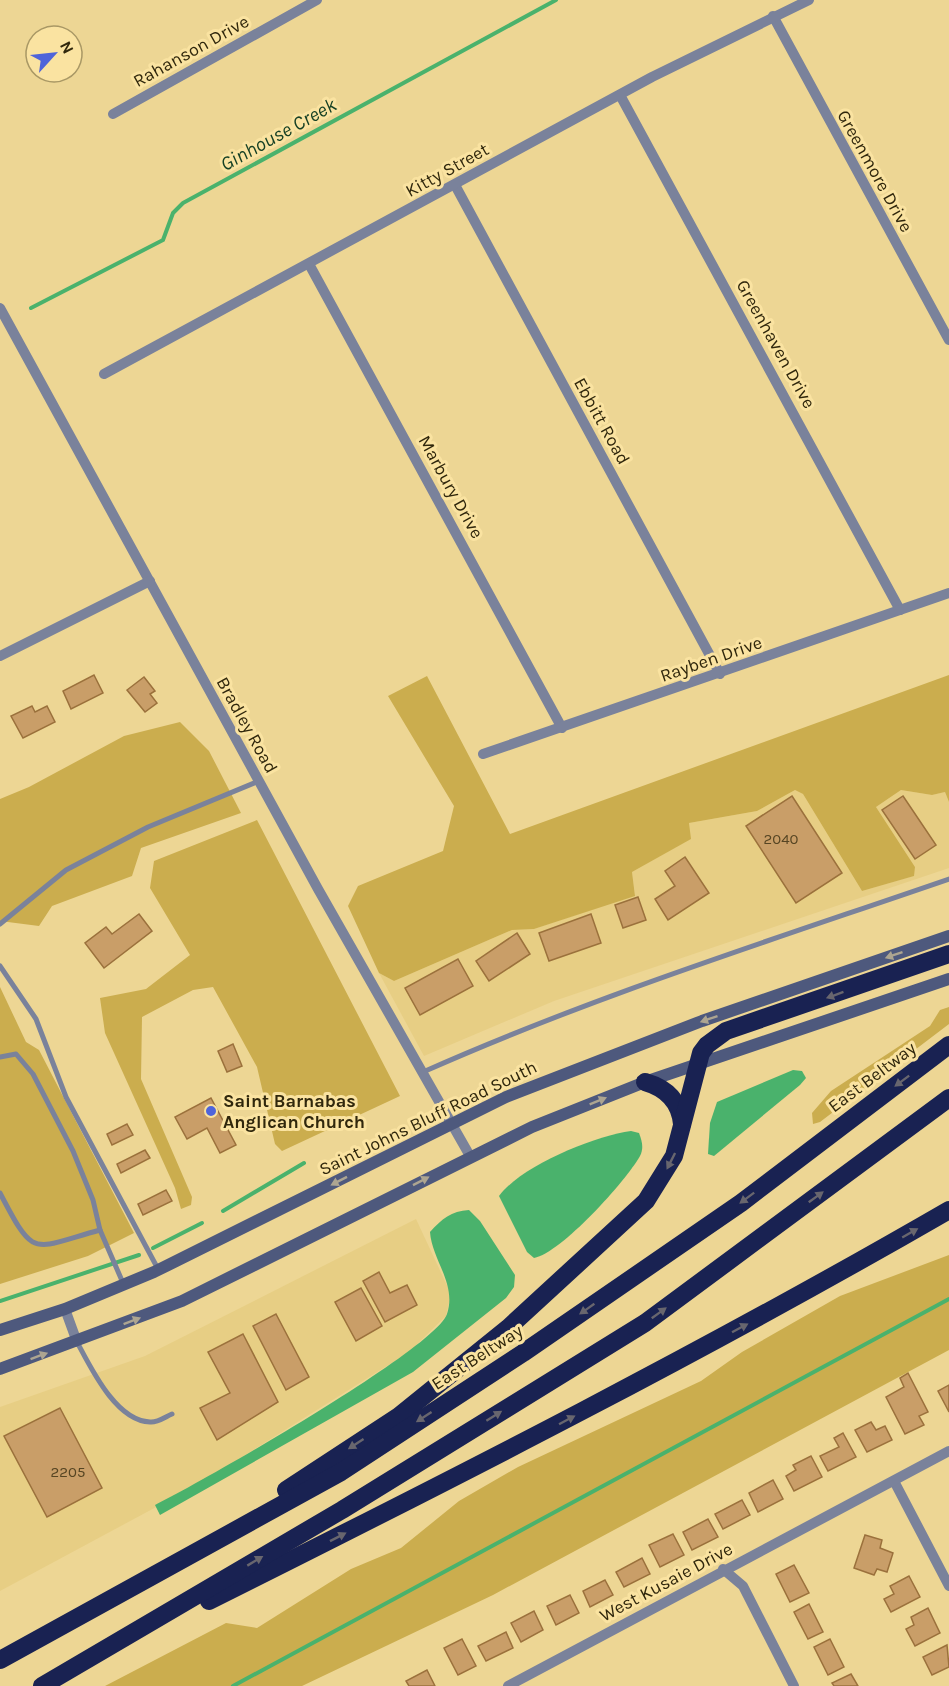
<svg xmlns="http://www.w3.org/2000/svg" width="949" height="1686" font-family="Karla,sans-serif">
  <rect width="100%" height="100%" fill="#edd694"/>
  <g fill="#e7ce84">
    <polygon points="795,790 803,794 862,891 913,876 915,867 876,807 901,790 932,795 945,792 949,802 949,868 554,1001 424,1056 379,973 394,981 512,930 534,929 635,895 632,872 690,839 689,823 757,811"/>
    <polygon points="416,1219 451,1294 446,1316 409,1352 199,1484 0,1591 0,1407 145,1356"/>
  </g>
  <g fill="#cbad4e">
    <polygon points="949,675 949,802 945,792 932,795 901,790 876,807 915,867 914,876 862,891 803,794 795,790 757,811 689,823 691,839 632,872 635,896 534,929 512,930 394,981 379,973 348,906 358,886 443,851 454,806 388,696 427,676 510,834"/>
    <polygon points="180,722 209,751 241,813 141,848 132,876 52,906 39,926 0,921 0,799 29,787 124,736"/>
    <polygon points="257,820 400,1096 282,1151 275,1144 257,1067 213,987 193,990 142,1017 141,1079 192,1197 191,1205 181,1209 175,1188 105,1033 100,998 146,989 190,955 150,888 154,861"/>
    <polygon points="0,987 26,1042 39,1050 134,1233 88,1256 0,1284"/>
    <polygon points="949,1007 949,1024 820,1122 813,1124 812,1113 831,1091 930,1026 940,1010"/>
    <polygon points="949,1255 949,1350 493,1595 302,1686 105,1686 226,1623 257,1628 351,1569 401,1548 459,1501 518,1467 701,1381 742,1352 840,1296"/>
  </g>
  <g fill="#4ab26c">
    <polygon points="793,1070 802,1071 806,1078 800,1085 714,1156 708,1154 710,1123 717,1102"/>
    <path d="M 631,1131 L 639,1133 C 642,1141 644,1148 640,1156 C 626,1181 561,1253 534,1258 L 527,1252 L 499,1196 C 521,1166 594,1136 631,1131 Z"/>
    <path d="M 469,1210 L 480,1221 L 515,1275 L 514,1287 L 506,1298 L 413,1372 L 160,1515 L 155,1505 C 200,1483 435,1349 447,1314 C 457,1284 432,1260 430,1232 C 442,1219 451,1211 469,1210 Z"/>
  </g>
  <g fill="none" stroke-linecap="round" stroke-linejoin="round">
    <g stroke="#4ab26c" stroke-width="4">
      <polyline points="31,308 163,240 173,213 183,203 556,0"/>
      <polyline points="223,1211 304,1163"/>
      <polyline points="153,1248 202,1223"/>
      <polyline points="0,1301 139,1255"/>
      <polyline points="233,1686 949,1299"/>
    </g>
  </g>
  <g fill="#c99e68" stroke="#9b713c" stroke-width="1.5">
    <polygon points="94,675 103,693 71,709 63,691"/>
    <polygon points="144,677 155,691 150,694 157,703 145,712 127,690"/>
    <polygon points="32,706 35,712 47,706 55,722 23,738 11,716"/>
    <polygon points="792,796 842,873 796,903 746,826"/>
    <polygon points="903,796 936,845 915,859 882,810"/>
    <polygon points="685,857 709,893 668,920 655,899 675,886 665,871"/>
    <polygon points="638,897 646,920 623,928 615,905"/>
    <polygon points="139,914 152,931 104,968 85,943 106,927 112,934"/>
    <polygon points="591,914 601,943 549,961 539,933"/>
    <polygon points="517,933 530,954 489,981 476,961"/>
    <polygon points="458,959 473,986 420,1015 405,988"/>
    <polygon points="233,1044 242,1066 227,1072 218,1051"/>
    <polygon points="211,1098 236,1145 220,1153 207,1128 187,1139 175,1117"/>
    <polygon points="127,1124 133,1135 112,1145 107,1134"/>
    <polygon points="145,1150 150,1158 121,1173 117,1164"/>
    <polygon points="166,1190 172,1201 143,1215 138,1204"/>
    <polygon points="379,1272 390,1293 407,1285 417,1305 385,1322 363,1281"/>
    <polygon points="361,1288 382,1326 356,1341 335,1302"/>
    <polygon points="276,1314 309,1377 286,1390 253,1326"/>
    <polygon points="243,1334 278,1402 217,1440 200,1408 230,1393 208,1352"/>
    <polygon points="908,1373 928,1412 919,1416 924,1425 905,1434 886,1397 904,1387 900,1378"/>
    <polygon points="949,1385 949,1412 938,1391"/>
    <polygon points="60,1408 102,1488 47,1517 4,1436"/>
    <polygon points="871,1422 876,1430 885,1426 892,1440 867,1452 855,1430"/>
    <polygon points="843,1433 856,1457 828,1471 820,1456 839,1447 834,1438"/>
    <polygon points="811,1456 822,1477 794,1491 786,1476 796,1470 793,1465"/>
    <polygon points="773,1480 783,1499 758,1512 749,1493"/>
    <polygon points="742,1500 750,1515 723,1529 715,1514"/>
    <polygon points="708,1519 718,1537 692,1550 683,1532"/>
    <polygon points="673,1534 684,1555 660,1567 649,1545"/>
    <polygon points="865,1535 882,1540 880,1548 893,1553 887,1572 877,1569 874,1575 854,1568"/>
    <polygon points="642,1558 650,1574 624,1587 616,1572"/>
    <polygon points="794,1565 809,1593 790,1602 776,1574"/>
    <polygon points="909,1576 920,1597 891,1612 884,1599 894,1594 890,1586"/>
    <polygon points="605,1580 613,1595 590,1607 583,1591"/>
    <polygon points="570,1595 579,1613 556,1625 547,1606"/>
    <polygon points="809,1604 823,1632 808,1639 794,1612"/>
    <polygon points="928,1608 940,1633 915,1646 906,1629 914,1625 911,1617"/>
    <polygon points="534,1611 543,1630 521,1642 511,1623"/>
    <polygon points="506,1632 513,1648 486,1661 478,1646"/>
    <polygon points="462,1639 476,1666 458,1675 444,1648"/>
    <polygon points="830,1639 844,1667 828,1675 814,1647"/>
    <polygon points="947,1645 949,1667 932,1675 923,1657"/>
    <polygon points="427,1670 435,1686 409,1686 406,1681"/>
    <polygon points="851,1674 858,1686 834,1686 832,1683"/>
  </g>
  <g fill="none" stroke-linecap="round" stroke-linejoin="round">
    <g stroke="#7a829b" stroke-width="5">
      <polyline points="0,924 66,870 148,827 259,781"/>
      <polyline points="0,966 36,1019 66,1097 158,1269"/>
      <polyline points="0,1057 16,1054 33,1074 73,1151 93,1200 100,1230 123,1283"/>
      <path d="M 423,1072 C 594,996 772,940 949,879"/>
      <path d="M 0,1193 C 35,1260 31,1249 100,1230"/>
      <path d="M 77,1342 C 91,1368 116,1421 150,1422 C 157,1423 165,1417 172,1414"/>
    </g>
    <g stroke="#7a829b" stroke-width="10">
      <polyline points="773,16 949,340"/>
      <polyline points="620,95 900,610"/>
      <polyline points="113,114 317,0"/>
      <polyline points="455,185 720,674"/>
      <polyline points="309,264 562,728"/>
      <polyline points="0,308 318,889 470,1156"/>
      <polyline points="104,374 652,77 809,0"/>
      <polyline points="0,656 150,581"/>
      <polyline points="483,754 949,593"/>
      <polyline points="65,1309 77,1342"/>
      <polyline points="894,1481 949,1586"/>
      <polyline points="723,1569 743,1586 794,1686"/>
      <polyline points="508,1686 949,1451"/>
    </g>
    <g stroke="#4e597d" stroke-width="12">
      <polyline points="0,1330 65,1309 154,1272 506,1097 702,1021 949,936"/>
      <polyline points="0,1369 182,1301 532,1127 645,1082 949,979"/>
    </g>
    <g stroke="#192252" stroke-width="18">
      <path d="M 645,1082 C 666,1088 680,1101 682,1124"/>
      <polyline points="286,1490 399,1416 508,1328 646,1201 674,1156 701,1053 707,1045 726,1031 949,954"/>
      <path d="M 209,1601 C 459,1476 707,1350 949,1210"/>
      <polyline points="0,1660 341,1472 523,1353 741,1203 949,1045"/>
      <polyline points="42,1686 342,1510 645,1323 949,1098"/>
    </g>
  </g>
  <defs><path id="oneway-solid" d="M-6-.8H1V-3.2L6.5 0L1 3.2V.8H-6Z" transform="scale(1.5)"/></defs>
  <g fill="#ada591">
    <use href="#oneway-solid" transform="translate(894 955) rotate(161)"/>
    <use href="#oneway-solid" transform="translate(709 1019) rotate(161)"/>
    <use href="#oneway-solid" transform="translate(598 1101) rotate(-22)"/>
    <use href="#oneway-solid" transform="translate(339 1181) rotate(153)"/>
    <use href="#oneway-solid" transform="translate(421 1181) rotate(-27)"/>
    <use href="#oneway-solid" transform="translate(132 1321) rotate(-21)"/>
    <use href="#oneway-solid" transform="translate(39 1356) rotate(-20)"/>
  </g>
  <g fill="#68666e">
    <use href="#oneway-solid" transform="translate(835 995) rotate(160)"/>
    <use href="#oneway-solid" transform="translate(902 1081) rotate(143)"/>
    <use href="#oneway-solid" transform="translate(671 1161) rotate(117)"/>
    <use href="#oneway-solid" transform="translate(816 1197) rotate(-36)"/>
    <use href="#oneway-solid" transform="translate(747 1198) rotate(143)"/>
    <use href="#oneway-solid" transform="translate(910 1233) rotate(-30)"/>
    <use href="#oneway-solid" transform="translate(587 1309) rotate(145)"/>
    <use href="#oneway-solid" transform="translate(659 1313) rotate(-36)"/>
    <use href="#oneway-solid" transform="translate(740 1328) rotate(-28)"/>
    <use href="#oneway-solid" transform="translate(494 1416) rotate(-32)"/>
    <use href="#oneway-solid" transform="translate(424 1417) rotate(147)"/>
    <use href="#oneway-solid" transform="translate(567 1420) rotate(-28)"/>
    <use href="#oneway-solid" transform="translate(356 1444) rotate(147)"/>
    <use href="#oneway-solid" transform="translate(338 1537) rotate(-27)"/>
    <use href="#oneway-solid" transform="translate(255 1561) rotate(-31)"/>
  </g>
  <circle fill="#4f64da" stroke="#fae3a1" stroke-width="2" cx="211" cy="1111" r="6"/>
  <g text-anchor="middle" stroke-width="6" stroke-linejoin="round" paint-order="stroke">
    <g font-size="15" fill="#564523">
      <text x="781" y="844">2040</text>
      <text x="68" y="1477">2205</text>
    </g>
    <g font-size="18" fill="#30270c" stroke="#fae3a1">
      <text transform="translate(191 51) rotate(-29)" y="6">Rahanson Drive</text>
      <text transform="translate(447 170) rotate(-29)" y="6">Kitty Street</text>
      <text transform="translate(875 171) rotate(61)" y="6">Greenmore Drive</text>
      <text transform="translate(776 344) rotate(61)" y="6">Greenhaven Drive</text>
      <text transform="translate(602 421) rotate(61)" y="6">Ebbitt Road</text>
      <text transform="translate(451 487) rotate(61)" y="6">Marbury Drive</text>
      <text transform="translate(711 659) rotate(-19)" y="6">Rayben Drive</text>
      <text transform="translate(247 725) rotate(61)" y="6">Bradley Road</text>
      <text transform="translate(872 1077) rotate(-37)" y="6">East Beltway</text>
      <text transform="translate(428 1118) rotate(-26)" y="6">Saint Johns Bluff Road South</text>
      <text transform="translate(477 1357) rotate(-33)" y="6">East Beltway</text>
      <text transform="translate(666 1582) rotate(-28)" y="6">West Kusaie Drive</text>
    </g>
    <g font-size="18" font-weight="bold" fill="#30270c" stroke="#fae3a1" text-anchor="start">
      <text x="223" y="1107">Saint Barnabas<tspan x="223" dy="21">Anglican Church</tspan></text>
    </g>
    <g font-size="20" font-style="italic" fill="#174125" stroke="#fae3a1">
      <text transform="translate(278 134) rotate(-29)" y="7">Ginhouse Creek</text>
    </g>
  </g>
  <g transform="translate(54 54) rotate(63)"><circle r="28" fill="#fae3a1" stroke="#a99865" stroke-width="1.5"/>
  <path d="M0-4.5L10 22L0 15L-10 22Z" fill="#4f64da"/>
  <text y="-9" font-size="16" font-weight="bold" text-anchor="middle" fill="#30270c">N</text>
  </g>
</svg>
